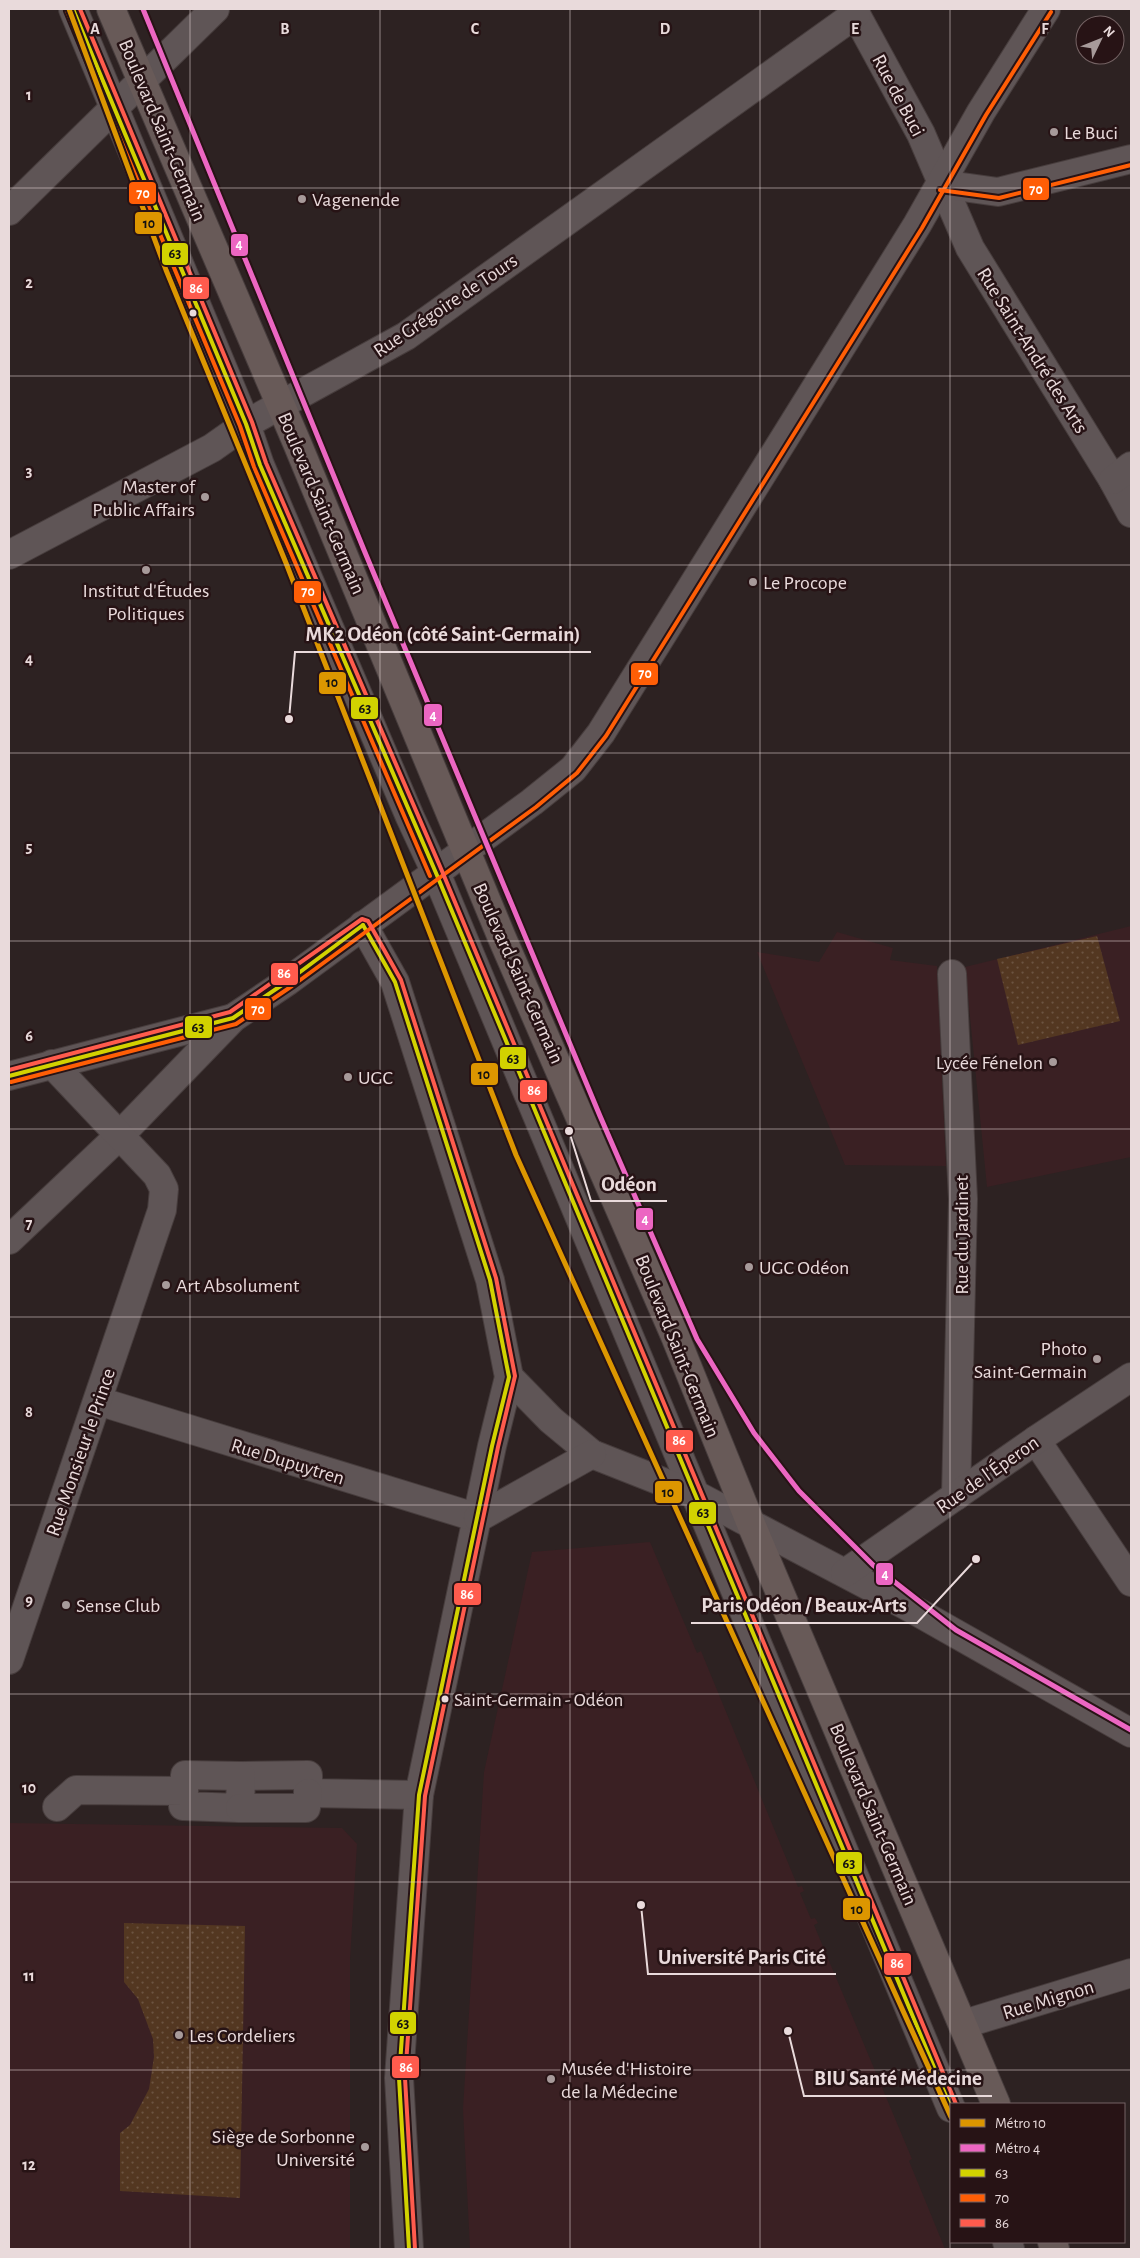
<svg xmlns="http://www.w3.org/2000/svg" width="1140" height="2258" font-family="'Alegreya Sans',sans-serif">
  <defs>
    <pattern id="garden-dots" width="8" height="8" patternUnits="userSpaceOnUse" patternTransform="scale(1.25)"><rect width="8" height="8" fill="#533721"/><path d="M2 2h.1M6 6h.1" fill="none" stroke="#6c5341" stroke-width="1.8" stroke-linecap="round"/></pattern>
  </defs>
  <rect width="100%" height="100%" fill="#2d2222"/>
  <g fill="#3a2023">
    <polygon points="1131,926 1131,1157 987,1187 965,967"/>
    <polygon points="837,932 893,948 890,960 937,966 946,1166 845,1165 757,952 819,962"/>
    <polygon points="650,1542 697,1653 701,1651 798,1887 802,1886 804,1891 800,1893 811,1919 815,1918 818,1923 814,1925 912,2159 909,2161 945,2249 470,2249 463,2109 484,1772 532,1552"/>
    <polygon points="9,1823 342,1828 357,1844 350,1960 350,2249 9,2249"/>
  </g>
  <g fill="url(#garden-dots)">
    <polygon points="1097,936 1120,1021 1018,1045 997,959"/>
    <polygon points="124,1923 245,1926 240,2198 120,2191 120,2133 130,2125 149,2089 154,2057 153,2039 138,1999 124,1982"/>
  </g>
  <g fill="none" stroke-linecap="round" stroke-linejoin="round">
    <defs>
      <g id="minor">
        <polyline points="73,9 246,424 260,465 410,817 436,873 951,2108"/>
        <polyline points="853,9 921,134 970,248 1113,480 1131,513"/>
        <polyline points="941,184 998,192 1131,159"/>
        <polyline points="9,211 215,9"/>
        <polyline points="1113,480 1131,466"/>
        <polyline points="9,555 212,448 246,424 406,336 856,14"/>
        <polyline points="363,925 395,982 490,1280 509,1377 492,1446 419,1795 399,2078 409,2249"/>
        <polyline points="952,974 963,1199 956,1496"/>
        <polyline points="9,1076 233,1018"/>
        <polyline points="9,1240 120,1135 233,1018 288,981 532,802 573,769 601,733 917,225 981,112 1046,9"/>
        <polyline points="509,1377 551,1420 592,1454 696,1495 751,1524 907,1606 1131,1733"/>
        <polyline points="98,1401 478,1518"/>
        <polyline points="1036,1440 1131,1582"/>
        <polyline points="478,1518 592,1454"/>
        <polyline points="845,1573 1036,1440 1131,1377"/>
        <polyline points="9,1660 162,1210 164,1189 157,1175 52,1064"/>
        <polyline points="241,1776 308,1775 308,1793 419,1795"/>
        <polyline points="57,1807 76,1790 184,1791 183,1806 240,1808 241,1776 185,1775 184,1791"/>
        <polyline points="240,1808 306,1808 308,1793"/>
        <polyline points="964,2024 1131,1973"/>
        <polyline points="1007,2242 1010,2249"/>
      </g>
      <g id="major">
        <polyline points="111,9 297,443 502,938 675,1336 751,1524 996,2104"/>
        <polyline points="1052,2242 1055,2249"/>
      </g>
    </defs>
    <use href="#minor" stroke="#473d3d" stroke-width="30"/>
    <use href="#major" stroke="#473d3d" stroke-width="30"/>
    <use href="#minor" stroke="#5f5556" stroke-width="28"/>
    <use href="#major" stroke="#685a58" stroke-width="28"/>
    <defs>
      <g id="bus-1">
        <polyline points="73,9 246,424 260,465 436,873 951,2108"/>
        <polyline points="363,925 395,982 490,1280 509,1377 492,1446 419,1795 399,2078 409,2249"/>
        <polyline points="9,1076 233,1018 288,981 363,925"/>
      </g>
      <g id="bus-2">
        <polyline points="67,11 240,426 254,467 430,876"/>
        <polyline points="940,190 999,198 1131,165"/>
        <polyline points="11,1082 236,1024 292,986 536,807 577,773 606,736 922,228 986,115 1051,12"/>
      </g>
      <g id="bus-3">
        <polyline points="80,9 252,422 266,463 442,871 956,2104"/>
        <polyline points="9,1070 230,1012 362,919 368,921 401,980 496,1278 515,1376 498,1447 425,1796 405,2078 415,2249"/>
      </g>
    </defs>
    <use href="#bus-1" stroke="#271315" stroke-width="8"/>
    <use href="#bus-2" stroke="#271315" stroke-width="8"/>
    <use href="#bus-3" stroke="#271315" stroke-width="8"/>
    <use href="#bus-1" stroke="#d2d200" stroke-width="4"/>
    <use href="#bus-2" stroke="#ff5e06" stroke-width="4"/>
    <use href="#bus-3" stroke="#ff5b4d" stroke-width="4"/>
    <defs>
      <polyline id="metro-1" points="69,9 166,270 286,563 516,1155 951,2117"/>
      <polyline id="metro-2" points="143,9 364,550 600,1116 697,1339 754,1433 799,1491 873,1565 956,1630 1131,1730"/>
    </defs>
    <use href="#metro-1" stroke="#271315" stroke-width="9"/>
    <use href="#metro-2" stroke="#271315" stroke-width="9"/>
    <use href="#metro-1" stroke="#dc9600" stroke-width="5"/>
    <use href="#metro-2" stroke="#ec66c2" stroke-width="5"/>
  </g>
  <path fill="none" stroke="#e9dadb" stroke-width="1" stroke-opacity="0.55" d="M 190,9 L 190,2249M 380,9 L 380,2249M 570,9 L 570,2249M 760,9 L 760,2249M 950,9 L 950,2249M 9,188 L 1131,188M 9,376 L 1131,376M 9,565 L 1131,565M 9,753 L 1131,753M 9,941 L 1131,941M 9,1129 L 1131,1129M 9,1317 L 1131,1317M 9,1505 L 1131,1505M 9,1694 L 1131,1694M 9,1882 L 1131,1882M 9,2070 L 1131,2070"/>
  <g fill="#a79a9a" stroke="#271315" stroke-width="2">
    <circle cx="1054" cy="132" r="5"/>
    <circle cx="302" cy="199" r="5"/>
    <circle cx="205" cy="497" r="5"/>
    <circle cx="146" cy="570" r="5"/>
    <circle cx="753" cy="582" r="5"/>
    <circle cx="1053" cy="1062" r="5"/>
    <circle cx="348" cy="1077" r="5"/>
    <circle cx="749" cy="1267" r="5"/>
    <circle cx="166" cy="1285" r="5"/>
    <circle cx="1097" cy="1359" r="5"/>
    <circle cx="66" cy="1605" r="5"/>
    <circle cx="179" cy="2035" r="5"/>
    <circle cx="551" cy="2079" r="5"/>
    <circle cx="365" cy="2147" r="5"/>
  </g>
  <g fill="#e9dadb" stroke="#271315" stroke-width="2">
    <circle cx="193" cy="313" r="4.5"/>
    <circle cx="445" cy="1699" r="4.5"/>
  </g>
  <g text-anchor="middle" stroke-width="5" stroke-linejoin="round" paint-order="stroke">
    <g font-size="19" fill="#e9dadb" stroke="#271315" text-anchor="start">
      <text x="454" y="1706">Saint-Germain - Odéon</text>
    </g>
    <g font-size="20" fill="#e9dadb" stroke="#271315">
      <text transform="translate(899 95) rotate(62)" y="7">Rue de Buci</text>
      <text transform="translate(163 130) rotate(67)" y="7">Boulevard Saint-Germain</text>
      <text transform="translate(445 305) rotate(-34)" y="7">Rue Grégoire de Tours</text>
      <text transform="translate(1033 350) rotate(58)" y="7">Rue Saint-André des Arts</text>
      <text transform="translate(322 503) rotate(67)" y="7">Boulevard Saint-Germain</text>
      <text transform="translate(519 973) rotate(66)" y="7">Boulevard Saint-Germain</text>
      <text transform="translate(961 1235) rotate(-90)" y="7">Rue du Jardinet</text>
      <text transform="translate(678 1346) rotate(68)" y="7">Boulevard Saint-Germain</text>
      <text transform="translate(80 1452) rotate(-71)" y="7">Rue Monsieur le Prince</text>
      <text transform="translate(288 1461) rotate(17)" y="7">Rue Dupuytren</text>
      <text transform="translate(987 1474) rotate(-35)" y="7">Rue de l'Éperon</text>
      <text transform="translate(874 1814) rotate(67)" y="7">Boulevard Saint-Germain</text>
      <text transform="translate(1048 1999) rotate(-17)" y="7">Rue Mignon</text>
    </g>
    <g font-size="20" fill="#e9dadb" stroke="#271315" text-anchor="start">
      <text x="1064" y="139">Le Buci</text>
      <text x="312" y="206">Vagenende</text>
      <text x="195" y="493" text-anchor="end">Master of<tspan x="195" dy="23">Public Affairs</tspan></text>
      <text x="763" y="589">Le Procope</text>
      <text x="146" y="597" text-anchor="middle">Institut d'Études<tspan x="146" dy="23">Politiques</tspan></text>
      <text x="1043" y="1069" text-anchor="end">Lycée Fénelon</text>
      <text x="358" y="1084">UGC</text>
      <text x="759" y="1274">UGC Odéon</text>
      <text x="176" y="1292">Art Absolument</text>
      <text x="1087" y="1355" text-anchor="end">Photo<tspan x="1087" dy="23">Saint-Germain</tspan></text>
      <text x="76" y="1612">Sense Club</text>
      <text x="189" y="2042">Les Cordeliers</text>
      <text x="561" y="2075">Musée d'Histoire<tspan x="561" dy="23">de la Médecine</tspan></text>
      <text x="355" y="2143" text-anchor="end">Siège de Sorbonne<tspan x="355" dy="23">Université</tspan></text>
    </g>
  </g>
  <g font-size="16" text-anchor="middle" font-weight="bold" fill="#e9dadb" stroke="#271315" stroke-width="5" stroke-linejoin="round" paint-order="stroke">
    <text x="95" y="34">A</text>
    <text x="285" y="34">B</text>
    <text x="475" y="34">C</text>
    <text x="665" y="34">D</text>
    <text x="855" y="34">E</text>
    <text x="1045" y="34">F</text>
    <text x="29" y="100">1</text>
    <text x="29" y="288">2</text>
    <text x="29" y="476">3</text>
    <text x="29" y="664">4</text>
    <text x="29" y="852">5</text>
    <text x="29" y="1041">6</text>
    <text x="29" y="1229">7</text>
    <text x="29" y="1417">8</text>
    <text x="29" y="1605">9</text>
    <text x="29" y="1793">10</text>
    <text x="29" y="1981">11</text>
    <text x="29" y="2170">12</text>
  </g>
  <path fill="none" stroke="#e9dadb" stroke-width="2" d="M289 719L295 652H591M569 1131L591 1201H667M976 1559L917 1623H691M641 1905L648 1974H836M788 2031L804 2096H992"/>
  <g fill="#e9dadb" stroke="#271315" stroke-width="2">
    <circle cx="289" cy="719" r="5"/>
    <circle cx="569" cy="1131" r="5"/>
    <circle cx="976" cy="1559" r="5"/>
    <circle cx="641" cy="1905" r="5"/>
    <circle cx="788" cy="2031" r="5"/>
  </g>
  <g font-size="21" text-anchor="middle" font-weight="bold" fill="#e9dadb" stroke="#271315" stroke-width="5" stroke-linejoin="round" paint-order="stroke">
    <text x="443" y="641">MK2 Odéon (côté Saint-Germain)</text>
    <text x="629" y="1191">Odéon</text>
    <text x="804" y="1612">Paris Odéon / Beaux-Arts</text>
    <text x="742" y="1964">Université Paris Cité</text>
    <text x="898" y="2085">BIU Santé Médecine</text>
  </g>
  <g stroke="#271315" stroke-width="2">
    <rect x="1022" y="177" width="28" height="24" rx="5" fill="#ff5e06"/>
    <rect x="128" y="181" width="29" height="24" rx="5" fill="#ff5e06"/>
    <rect x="134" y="211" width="29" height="24" rx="5" fill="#dc9600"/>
    <rect x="230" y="233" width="19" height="24" rx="5" fill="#ec66c2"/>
    <rect x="161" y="242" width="28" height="24" rx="5" fill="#d2d200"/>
    <rect x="182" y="276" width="28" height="24" rx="5" fill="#ff5b4d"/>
    <rect x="293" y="580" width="29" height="24" rx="5" fill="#ff5e06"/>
    <rect x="630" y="662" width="29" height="24" rx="5" fill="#ff5e06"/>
    <rect x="318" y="671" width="29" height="24" rx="5" fill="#dc9600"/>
    <rect x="350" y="696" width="29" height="24" rx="5" fill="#d2d200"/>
    <rect x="423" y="703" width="20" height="24" rx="5" fill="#ec66c2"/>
    <rect x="270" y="962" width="29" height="24" rx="5" fill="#ff5b4d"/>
    <rect x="244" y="997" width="28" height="24" rx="5" fill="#ff5e06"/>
    <rect x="184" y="1015" width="29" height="24" rx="5" fill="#d2d200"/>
    <rect x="499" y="1046" width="28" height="24" rx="5" fill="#d2d200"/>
    <rect x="470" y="1062" width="29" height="24" rx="5" fill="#dc9600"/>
    <rect x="519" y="1079" width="29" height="24" rx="5" fill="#ff5b4d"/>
    <rect x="635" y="1207" width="19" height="24" rx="5" fill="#ec66c2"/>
    <rect x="665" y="1429" width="29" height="24" rx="5" fill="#ff5b4d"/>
    <rect x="654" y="1480" width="29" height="24" rx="5" fill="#dc9600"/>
    <rect x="688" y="1501" width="29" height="24" rx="5" fill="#d2d200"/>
    <rect x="875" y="1562" width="19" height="24" rx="5" fill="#ec66c2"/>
    <rect x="453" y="1582" width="29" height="24" rx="5" fill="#ff5b4d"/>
    <rect x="835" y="1851" width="28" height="24" rx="5" fill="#d2d200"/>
    <rect x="842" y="1897" width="29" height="24" rx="5" fill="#dc9600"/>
    <rect x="883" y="1952" width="29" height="24" rx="5" fill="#ff5b4d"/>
    <rect x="389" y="2011" width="28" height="24" rx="5" fill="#d2d200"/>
    <rect x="391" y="2055" width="29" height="24" rx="5" fill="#ff5b4d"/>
  </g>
  <g font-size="14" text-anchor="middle" font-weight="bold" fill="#fff">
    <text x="1036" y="194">70</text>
    <text x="143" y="198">70</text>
    <text x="239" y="249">4</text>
    <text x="196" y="293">86</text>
    <text x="308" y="596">70</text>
    <text x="645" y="678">70</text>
    <text x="433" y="720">4</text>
    <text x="284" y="978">86</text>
    <text x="258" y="1014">70</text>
    <text x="534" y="1095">86</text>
    <text x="645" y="1224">4</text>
    <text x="679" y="1445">86</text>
    <text x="885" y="1579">4</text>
    <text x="467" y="1599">86</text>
    <text x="897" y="1968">86</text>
    <text x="406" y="2072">86</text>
  </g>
  <g font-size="14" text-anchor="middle" font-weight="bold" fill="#111">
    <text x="149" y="228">10</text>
    <text x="175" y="258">63</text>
    <text x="332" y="687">10</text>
    <text x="365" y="713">63</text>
    <text x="198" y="1032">63</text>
    <text x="513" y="1063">63</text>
    <text x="484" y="1079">10</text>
    <text x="668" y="1497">10</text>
    <text x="703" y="1517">63</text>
    <text x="849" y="1868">63</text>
    <text x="857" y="1914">10</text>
    <text x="403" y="2028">63</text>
  </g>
  <rect width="1140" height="2258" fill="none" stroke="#e9dadb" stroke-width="20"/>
  <rect x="950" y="2103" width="175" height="140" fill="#271315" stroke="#756364"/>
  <rect x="960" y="2119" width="25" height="8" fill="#dc9600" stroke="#756364"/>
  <text x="995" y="2128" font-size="15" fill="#e9dadb">Métro 10</text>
  <rect x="960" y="2144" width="25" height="8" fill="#ec66c2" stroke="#756364"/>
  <text x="995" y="2153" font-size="15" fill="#e9dadb">Métro 4</text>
  <rect x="960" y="2169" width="25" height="8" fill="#d2d200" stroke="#756364"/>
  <text x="995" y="2178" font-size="15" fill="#e9dadb">63</text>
  <rect x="960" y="2194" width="25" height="8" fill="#ff5e06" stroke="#756364"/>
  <text x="995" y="2203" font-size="15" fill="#e9dadb">70</text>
  <rect x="960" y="2219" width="25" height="8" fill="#ff5b4d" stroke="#756364"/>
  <text x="995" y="2228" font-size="15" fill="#e9dadb">86</text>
  <g transform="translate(1100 40) rotate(47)"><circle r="24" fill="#271315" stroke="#756364"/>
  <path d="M0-4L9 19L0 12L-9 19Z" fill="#a79a9a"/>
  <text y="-8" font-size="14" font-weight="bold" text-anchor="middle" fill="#e9dadb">N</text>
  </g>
</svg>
